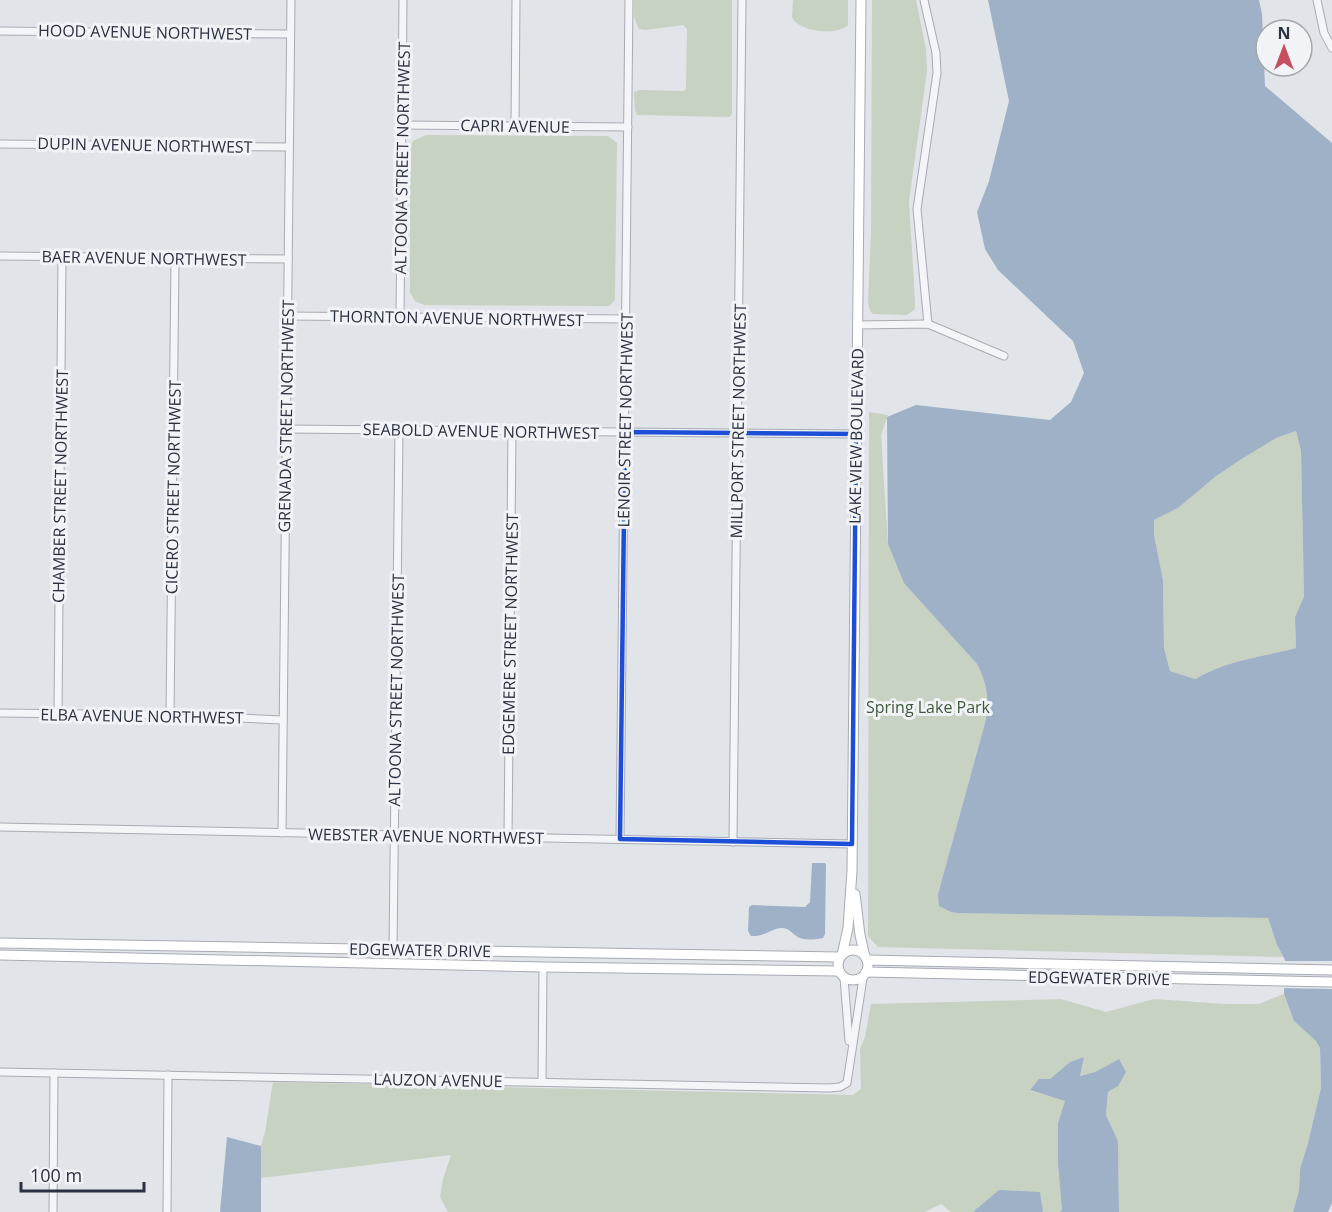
<svg xmlns="http://www.w3.org/2000/svg" width="1332" height="1212" font-family="'Open Sans',sans-serif">
  <rect width="100%" height="100%" fill="#e1e4e9"/>
  <g fill="#c7d2c3">
    <polygon points="634,0 732,0 732,113 730,117 637,115 635,110 634,92 639,90 684,91 686,89 687,29 683,25 645,30 639,29 634,17"/>
    <path d="M 793,0 L 848,0 L 848,25 C 838,36 798,32 792,17 Z"/>
    <polygon points="872,0 916,0 926,49 927,71 909,201 915,301 915,309 907,315 873,314 870,311 868,303 871,232"/>
    <polygon points="426,135 608,136 617,143 615,300 609,306 424,305 415,301 410,292 410,147 413,141"/>
    <path d="M 869,412 L 888,415 L 881,435 L 888,544 L 904,582 L 977,664 C 987,683 990,701 985,723 L 938,894 L 951,912 L 1268,918 L 1277,945 L 1283,957 L 878,947 L 868,936 Z"/>
    <path d="M 1296,431 L 1301,451 L 1304,596 L 1295,617 L 1296,648 C 1258,658 1230,659 1195,679 L 1170,671 L 1164,648 L 1163,580 L 1154,535 L 1154,520 L 1178,508 L 1215,477 L 1240,460 L 1276,438 Z"/>
    <polygon points="1284,994 1294,1021 1316,1041 1320,1048 1321,1088 1308,1143 1300,1169 1299,1190 1293,1212 1119,1212 1118,1141 1106,1115 1108,1092 1118,1086 1119,1059 1095,1072 1080,1076 1084,1057 1070,1062 1050,1079 1031,1091 1066,1101 1058,1123 1058,1165 1062,1210 1060,1212 1043,1212 1039,1192 983,1205 973,1212 951,1212 941,1204 925,1212 448,1212 440,1197 443,1179 451,1155 261,1178 261,1146 265,1132 273,1082 853,1095 861,1089 860,1049 865,1037 871,1004 1061,999 1106,1012 1154,999 1225,1004 1259,1004"/>
  </g>
  <g fill="#9fb1c7" fill-rule="evenodd">
    <path d="M 988,0 L 1259,0 L 1262,14 L 1265,86 L 1332,143 L 1332,1203 L 1328,1212 L 1293,1212 L 1299,1190 L 1300,1169 L 1308,1143 L 1321,1088 L 1320,1048 L 1316,1041 L 1294,1021 L 1284,994 L 1285,960 L 1277,945 L 1268,918 L 958,913 L 951,912 L 939,906 L 938,894 L 985,723 C 990,701 987,683 977,664 L 904,583 L 888,544 L 887,417 L 916,405 L 1050,420 L 1071,402 L 1084,373 L 1073,341 L 998,270 L 985,249 L 977,212 L 989,181 L 1009,101 ZM 1296,431 L 1301,451 L 1304,596 L 1295,617 L 1296,648 C 1258,658 1230,659 1195,679 L 1170,671 L 1164,648 L 1163,580 L 1154,535 L 1154,520 L 1178,508 L 1215,477 L 1240,460 L 1276,438 Z"/>
    <path d="M 812,863 L 825,863 L 826,865 L 825,934 L 823,938 C 814,940 802,941 795,935 C 791,932 789,929 783,928 C 773,927 765,937 751,936 L 748,931 L 749,907 L 752,905 L 805,907 L 810,902 Z"/>
    <polygon points="1084,1057 1080,1076 1095,1072 1119,1059 1126,1072 1118,1086 1108,1092 1106,1115 1118,1141 1119,1212 1060,1212 1062,1210 1058,1165 1058,1123 1065,1101 1030,1090 1039,1079 1050,1079 1070,1062"/>
    <polygon points="227,1137 261,1146 261,1212 220,1212"/>
    <polygon points="999,1190 1040,1192 1043,1212 973,1212"/>
  </g>
  <polygon fill="#e1e4e9" points="1282,961 1332,961 1332,989 1281,988"/>
  <g fill="none" stroke-linecap="round" stroke-linejoin="round">
    <defs>
      <g id="street">
        <polyline points="924,0 936,53 937,73 917,209 928,324"/>
        <polyline points="1317,0 1324,33 1332,48"/>
        <polyline points="0,31 290,34"/>
        <polyline points="402,125 628,127"/>
        <polyline points="515,126 516,0"/>
        <polyline points="0,144 289,147"/>
        <polyline points="0,256 288,259"/>
        <polyline points="287,316 626,319"/>
        <polyline points="400,317 403,0"/>
        <polyline points="857,325 928,324 1004,356"/>
        <polyline points="286,429 856,434"/>
        <polyline points="0,713 170,715 283,720"/>
        <polyline points="58,714 62,257"/>
        <polyline points="170,715 175,258"/>
        <polyline points="0,827 852,844"/>
        <polyline points="282,833 291,0"/>
        <polyline points="508,837 512,431"/>
        <polyline points="620,839 629,0"/>
        <polyline points="733,842 742,0"/>
        <polyline points="393,950 399,430"/>
        <polyline points="844,978 849,1041"/>
        <polyline points="0,1072 829,1088 840,1087 847,1083 863,978"/>
        <polyline points="542,1082 543,967"/>
        <polyline points="53,1212 54,1073"/>
        <polyline points="167,1212 168,1075"/>
      </g>
      <g id="secondary">
        <polyline points="855,894 860,935 865,957"/>
        <polyline points="0,943 840,957"/>
        <circle cx="853" cy="965" r="15"/>
        <polyline points="0,955 543,967 838,971"/>
        <polyline points="842,955 848,928 852,871 861,0"/>
        <polyline points="867,960 1332,970"/>
        <polyline points="866,972 1332,982"/>
      </g>
    </defs>
    <use href="#street" stroke="#a7abb3" stroke-width="9"/>
    <use href="#secondary" stroke="#a7abb3" stroke-width="11"/>
    <use href="#street" stroke="#f4f5f8" stroke-width="7"/>
    <use href="#secondary" stroke="#fff" stroke-width="9"/>
  </g>
  <path fill="none" stroke="#1d4ed8" stroke-width="4.5" stroke-linejoin="round" d="M 625,432 L 856,434 L 852,844 L 620,839 Z"/>
  <g text-anchor="middle" stroke-width="6" stroke-linejoin="round" paint-order="stroke">
    <g font-size="16" fill="#2b3240" stroke="#f1f3f7">
      <text transform="translate(145 32) rotate(1)" y="6">HOOD AVENUE NORTHWEST</text>
      <text transform="translate(515 126) rotate(1)" y="6">CAPRI AVENUE</text>
      <text transform="translate(145 145) rotate(1)" y="6">DUPIN AVENUE NORTHWEST</text>
      <text transform="translate(402 158) rotate(-89)" y="6">ALTOONA STREET NORTHWEST</text>
      <text transform="translate(144 258) rotate(1)" y="6">BAER AVENUE NORTHWEST</text>
      <text transform="translate(457 318) rotate(1)" y="6">THORNTON AVENUE NORTHWEST</text>
      <text transform="translate(286 416) rotate(-89)" y="6">GRENADA STREET NORTHWEST</text>
      <text transform="translate(625 420) rotate(-89)" y="6">LENOIR STREET NORTHWEST</text>
      <text transform="translate(738 421) rotate(-89)" y="6">MILLPORT STREET NORTHWEST</text>
      <text transform="translate(481 431) rotate(1)" y="6">SEABOLD AVENUE NORTHWEST</text>
      <text transform="translate(856 436) rotate(-89)" y="6">LAKE VIEW BOULEVARD</text>
      <text transform="translate(60 486) rotate(-89)" y="6">CHAMBER STREET NORTHWEST</text>
      <text transform="translate(173 487) rotate(-89)" y="6">CICERO STREET NORTHWEST</text>
      <text transform="translate(510 634) rotate(-89)" y="6">EDGEMERE STREET NORTHWEST</text>
      <text transform="translate(396 690) rotate(-89)" y="6">ALTOONA STREET NORTHWEST</text>
      <text transform="translate(142 716) rotate(1)" y="6">ELBA AVENUE NORTHWEST</text>
      <text transform="translate(426 836) rotate(1)" y="6">WEBSTER AVENUE NORTHWEST</text>
      <text transform="translate(420 950) rotate(1)" y="6">EDGEWATER DRIVE</text>
      <text transform="translate(1099 978) rotate(1)" y="6">EDGEWATER DRIVE</text>
      <text transform="translate(438 1080) rotate(1)" y="6">LAUZON AVENUE</text>
    </g>
    <g font-size="16" fill="#3f5a39" stroke="#f1f3f7">
      <text x="928" y="713">Spring Lake Park</text>
    </g>
  </g>
  <g transform="translate(1284 48)"><circle r="28" fill="#f1f3f7" stroke="#a2a6ae" stroke-width="1.5"/>
  <path d="M0-4.5L10 22L0 15L-10 22Z" fill="#c54f5f"/>
  <text y="-9" font-size="16" font-weight="bold" text-anchor="middle" fill="#2b3240">N</text>
  </g>
  <path d="M21 1182v9h123v-9" fill="none" stroke="#2b3240" stroke-width="3"/>
  <text x="30" y="1182" font-size="18" fill="#2b3240" stroke="#f1f3f7" stroke-width="4.5" paint-order="stroke">100 m</text>
</svg>
